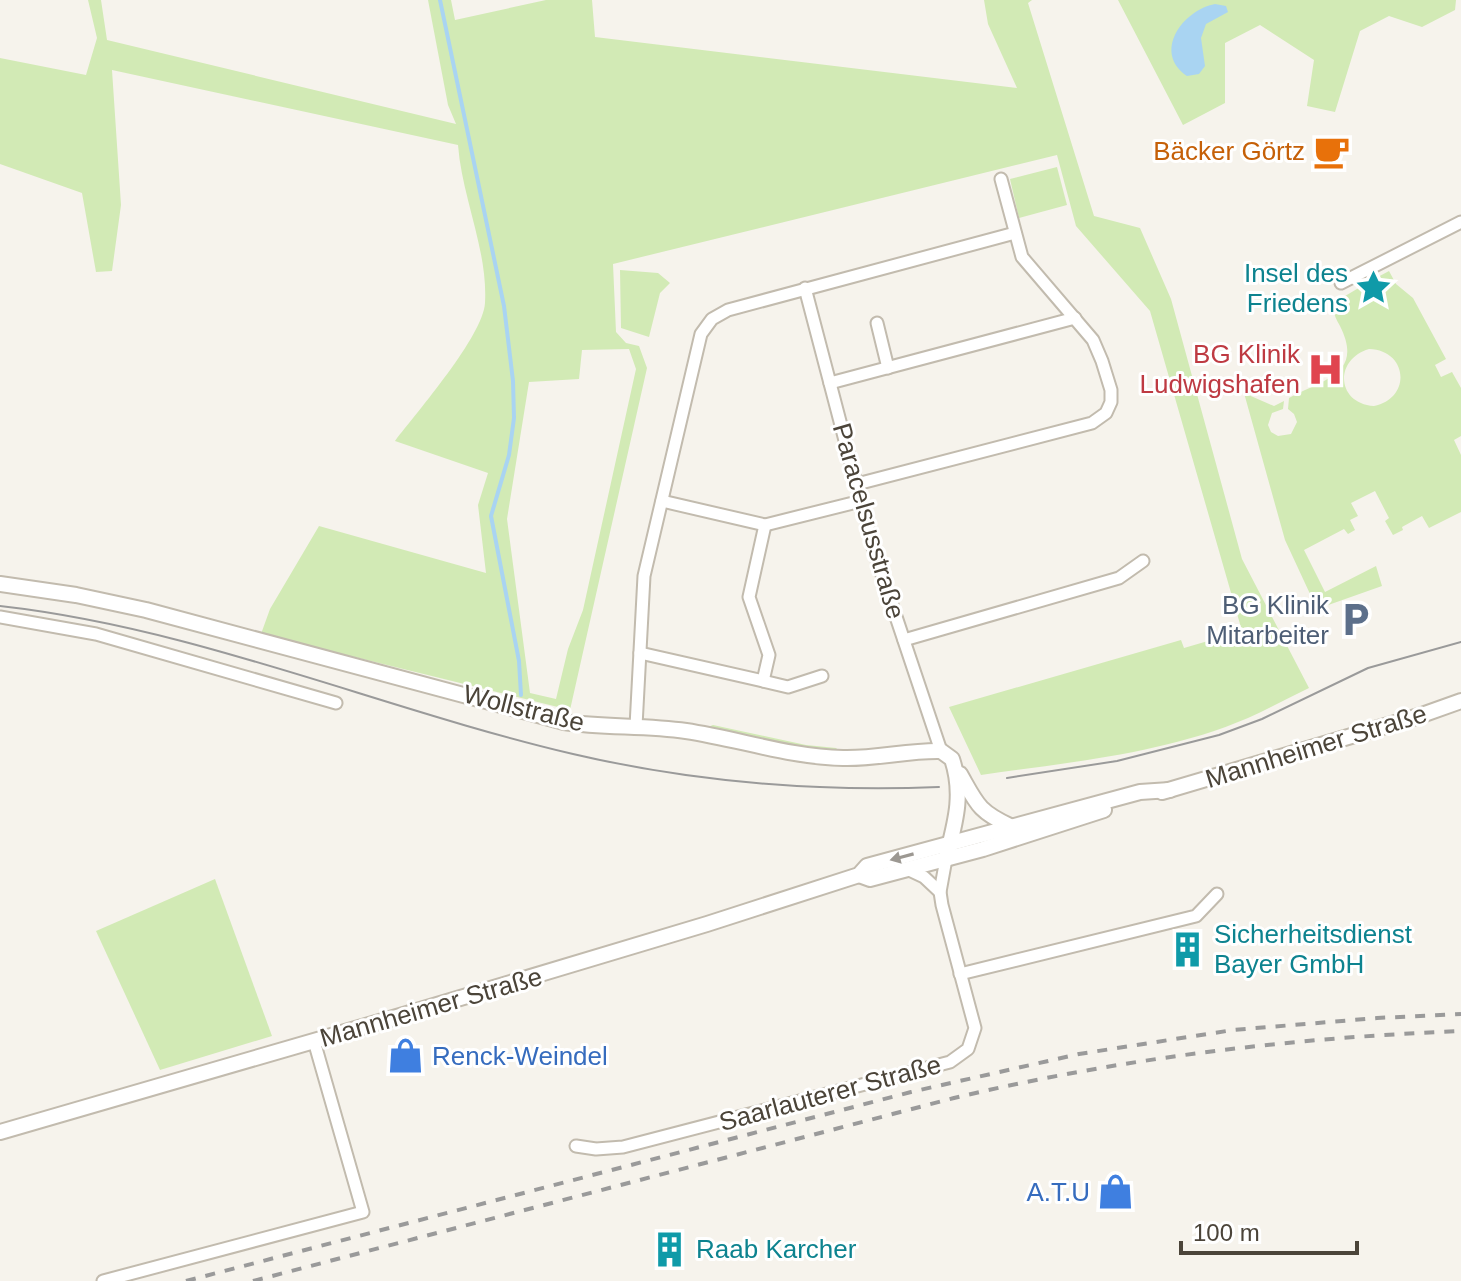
<svg xmlns="http://www.w3.org/2000/svg" width="1461" height="1281" font-family="Arial,sans-serif">
  <rect width="100%" height="100%" fill="#f6f3ec"/>
  <g fill="#d2eab5" fill-rule="evenodd">
    <path d="M 88,0 L 101,0 L 107,40 L 456,124 L 448,105 L 428,0 L 451,0 L 455,20 L 546,0 L 592,0 L 595,37 L 1017,88 L 988,24 L 984,0 L 1032,0 L 1028,3 L 1094,216 L 1140,228 L 1171,299 L 1242,559 L 1309,688 C 1288,698 1268,709 1248,718 C 1164,754 1070,762 981,775 L 949,707 L 1181,640 L 1184,648 L 1242,631 L 1150,311 L 1076,226 L 1057,155 L 613,264 L 616,332 L 626,343 L 639,346 L 647,368 L 570,710 L 261,634 L 270,609 L 319,526 L 486,573 L 478,505 L 488,473 L 395,441 C 418,411 483,336 485,303 C 488,250 462,198 458,145 L 112,70 L 121,205 L 112,271 L 96,272 L 82,193 L 0,164 L 0,58 L 86,75 L 97,38 ZM 629,349 L 636,369 L 583,610 L 568,649 L 556,699 L 530,693 L 507,519 L 529,382 L 579,379 L 582,350 Z"/>
    <polygon points="1118,0 1456,0 1455,10 1422,27 1389,16 1360,31 1335,112 1307,106 1314,60 1260,25 1225,43 1225,103 1183,125"/>
    <polygon points="1057,167 1067,205 1019,218 1010,179"/>
    <polygon points="620,270 658,273 670,283 660,293 649,337 621,328"/>
    <path d="M 1389,271 L 1396,284 L 1413,298 L 1446,359 L 1435,365 L 1441,377 L 1452,372 L 1461,388 L 1461,436 L 1454,440 L 1461,455 L 1461,512 L 1429,528 L 1422,516 L 1402,527 L 1403,530 L 1393,535 L 1385,521 L 1389,518 L 1375,491 L 1351,503 L 1358,516 L 1350,520 L 1355,530 L 1348,534 L 1344,529 L 1304,550 L 1325,592 L 1376,566 L 1382,586 L 1317,609 L 1285,540 L 1244,393 L 1274,406 L 1284,401 L 1283,409 L 1272,413 L 1268,425 L 1271,432 L 1278,436 L 1291,434 L 1297,422 L 1294,414 L 1288,409 L 1289,398 C 1324,379 1364,374 1340,326 C 1335,317 1332,312 1335,302 L 1367,283 L 1370,289 L 1378,289 L 1380,285 L 1376,278 ZM 1369,349 C 1408,350 1412,398 1374,406 C 1337,404 1333,360 1369,349 Z"/>
    <polygon points="713,725 806,745 836,748 839,751 806,749 708,727"/>
    <polygon points="215,879 272,1036 160,1070 96,931"/>
  </g>
  <path fill="#a9d4f2" d="M 1215,4 L 1226,6 L 1228,12 L 1206,24 L 1201,38 L 1205,66 L 1199,74 L 1187,76 C 1152,52 1183,10 1215,4 Z"/>
  <g fill="none" stroke-linecap="round" stroke-linejoin="round">
    <polyline stroke="#a9d4f2" stroke-width="4" points="440,0 504,306 513,381 514,418 509,455 491,516 519,661 521,695"/>
    <defs>
      <g id="minor">
        <polyline points="1341,283 1461,222"/>
        <polyline points="805,288 874,551 941,751"/>
        <polyline points="877,323 888,368"/>
        <polyline points="830,383 1075,318"/>
        <polyline points="857,484 1092,423 1106,413 1111,402 1111,390 1102,361 1093,340 1022,257 1001,179"/>
        <polyline points="662,501 765,525 861,501"/>
        <polyline points="0,617 96,634 336,703"/>
        <polyline points="904,640 1119,578 1143,561"/>
        <polyline points="640,653 763,681 769,655 749,597 765,525"/>
        <polyline points="763,681 788,687 822,676"/>
        <polyline points="636,726 644,576 701,334 712,319 728,310 1015,233"/>
        <polyline points="907,869 924,877 940,892"/>
        <polyline points="960,974 1196,916 1217,894"/>
        <polyline points="576,1146 596,1149 623,1147 950,1062 968,1049 975,1028 942,905 940,892 946,859"/>
        <polyline points="103,1281 363,1212 314,1041"/>
      </g>
      <g id="tertiary">
        <path d="M 0,584 L 76,595 L 146,610 L 564,722 C 604,728 645,725 686,731 C 739,739 790,757 843,758 C 876,759 909,750 941,751 L 952,759 C 964,795 955,823 946,859"/>
        <path d="M 960,774 C 977,804 978,811 1010,826"/>
        <polyline points="1162,792 1419,716 1461,701"/>
        <polyline points="859,875 870,879 983,849 1104,810"/>
        <polyline points="0,1132 407,1014 707,924 859,875 867,866 1140,792 1170,790"/>
      </g>
    </defs>
    <use href="#minor" stroke="#c2bbae" stroke-width="15"/>
    <use href="#tertiary" stroke="#c2bbae" stroke-width="18"/>
    <use href="#minor" stroke="#fff" stroke-width="11"/>
    <use href="#tertiary" stroke="#fff" stroke-width="14"/>
    <g stroke="#9a9a9a" stroke-width="2">
      <path d="M 0,606 C 197,628 381,709 573,754 C 693,782 816,792 939,787"/>
      <polyline points="1007,778 1117,761 1219,735 1262,719 1368,668 1461,642"/>
    </g>
    <g stroke="#9a9a9a" stroke-width="4" stroke-dasharray="10 10" stroke-linecap="butt">
      <polyline points="186,1281 911,1092 1079,1054 1233,1030 1377,1018 1461,1014"/>
      <path d="M 253,1281 L 954,1098 C 1122,1058 1289,1038 1461,1031"/>
    </g>
  </g>
  <defs><path id="oneway-solid" d="M-6-.8H1V-3.2L6.5 0L1 3.2V.8H-6Z" transform="scale(2)"/></defs>
  <use fill="#9c9892" href="#oneway-solid" transform="translate(902 857) rotate(165)"/>
  <defs>
    <symbol id="cafe-bare" viewBox="-9 -9 18 18"><path d="M-5.5-4.5H6V0H3Q3 3.5 0 3.5H-2.5Q-5.5 3.5-5.5 0ZM3-3.2v2h1.7v-2ZM-6 4.5H4V6H-6Z" fill="#e8710a" stroke="#fff" stroke-width="2.5" paint-order="stroke"/></symbol>
    <symbol id="sight-bare" viewBox="-9 -9 18 18"><path d="M0-6L1.8-2.2L6-1.7L2.9 1.2L3.7 5.4L0 3.3L-3.7 5.4L-2.9 1.2L-6-1.7L-1.8-2.2Z" fill="#0f9aa8" stroke="#fff" stroke-width="2.5" paint-order="stroke"/></symbol>
    <symbol id="hospital-bare" viewBox="-9 -9 18 18"><path d="M-5-5h3v3.5h4V-5h3V5h-3V1.5h-4V5h-3Z" fill="#e0444e" stroke="#fff" stroke-width="2.5" paint-order="stroke"/></symbol>
    <symbol id="parking-bare" viewBox="-9 -9 18 18"><path d="M-3.5-5.5H1a3.5 3.5 0 0 1 0 7H-1V5.5H-3.5ZM-1-3.4V-.6H.8a1.4 1.4 0 0 0 0-2.8Z" fill="#5c6f8a" stroke="#fff" stroke-width="2.5" paint-order="stroke"/></symbol>
    <symbol id="building-bare" viewBox="-9 -9 18 18"><path d="M-4-6H4V6H1V3H-1V6H-4ZM-2.5-4.3h1.7v1.8h-1.7ZM.8-4.3h1.7v1.8H.8ZM-2.5-1h1.7V.8h-1.7ZM.8-1h1.7V.8H.8Z" fill="#0f9aa8" stroke="#fff" stroke-width="2.5" paint-order="stroke"/></symbol>
    <symbol id="shop-bare" viewBox="-9 -9 18 18"><path d="M-5-2.5h2.3a2.7 3.5 0 0 1 5.4 0H5L5.5 6h-11ZM-1.5-2.5h3a1.5 2.3 0 0 0-3 0Z" fill="#3f7fe0" stroke="#fff" stroke-width="2.5" paint-order="stroke"/></symbol>
  </defs>
  <g fill-rule="evenodd">
    <use href="#cafe-bare" x="1306" y="126" width="51" height="51"/>
    <use href="#sight-bare" x="1348" y="262" width="51" height="51"/>
    <use href="#hospital-bare" x="1300" y="344" width="51" height="51"/>
    <use href="#parking-bare" x="1330" y="594" width="51" height="51"/>
    <use href="#building-bare" x="1162" y="924" width="51" height="51"/>
    <use href="#shop-bare" x="380" y="1030" width="51" height="51"/>
    <use href="#shop-bare" x="1090" y="1166" width="51" height="51"/>
    <use href="#building-bare" x="644" y="1224" width="51" height="51"/>
  </g>
  <g text-anchor="middle" stroke-width="6" stroke-linejoin="round" paint-order="stroke">
    <g font-size="26" fill="#c56008" stroke="#fff" text-anchor="end">
      <text x="1305" y="160">Bäcker Görtz</text>
    </g>
    <g font-size="26" fill="#0d838f" stroke="#fff" text-anchor="start">
      <text x="1348" y="282" text-anchor="end">Insel des<tspan x="1348" dy="30">Friedens</tspan></text>
      <text x="1214" y="943">Sicherheitsdienst<tspan x="1214" dy="30">Bayer GmbH</tspan></text>
      <text x="696" y="1258">Raab Karcher</text>
    </g>
    <g font-size="26" fill="#be3a42" stroke="#fff" text-anchor="end">
      <text x="1300" y="363">BG Klinik<tspan x="1300" dy="30">Ludwigshafen</tspan></text>
    </g>
    <g font-size="26" fill="#4b4439" stroke="#fff">
      <text transform="translate(869 521) rotate(74)" y="9">Paracelsusstraße</text>
      <text transform="translate(524 708) rotate(14)" y="9">Wollstraße</text>
      <text transform="translate(1316 746) rotate(-17)" y="9">Mannheimer Straße</text>
      <text transform="translate(431 1007) rotate(-16)" y="9">Mannheimer Straße</text>
      <text transform="translate(830 1093) rotate(-15)" y="9">Saarlauterer Straße</text>
    </g>
    <g font-size="26" fill="#4e5e75" stroke="#fff" text-anchor="end">
      <text x="1329" y="614">BG Klinik<tspan x="1329" dy="30">Mitarbeiter</tspan></text>
    </g>
    <g font-size="26" fill="#366cbe" stroke="#fff" text-anchor="start">
      <text x="432" y="1065">Renck-Weindel</text>
      <text x="1090" y="1201" text-anchor="end">A.T.U</text>
    </g>
  </g>
  <path d="M1181 1241v12h176v-12" fill="none" stroke="#4b4439" stroke-width="4"/>
  <text x="1193" y="1241" font-size="24" fill="#4b4439" stroke="#ffffff" stroke-width="6" paint-order="stroke">100 m</text>
</svg>
